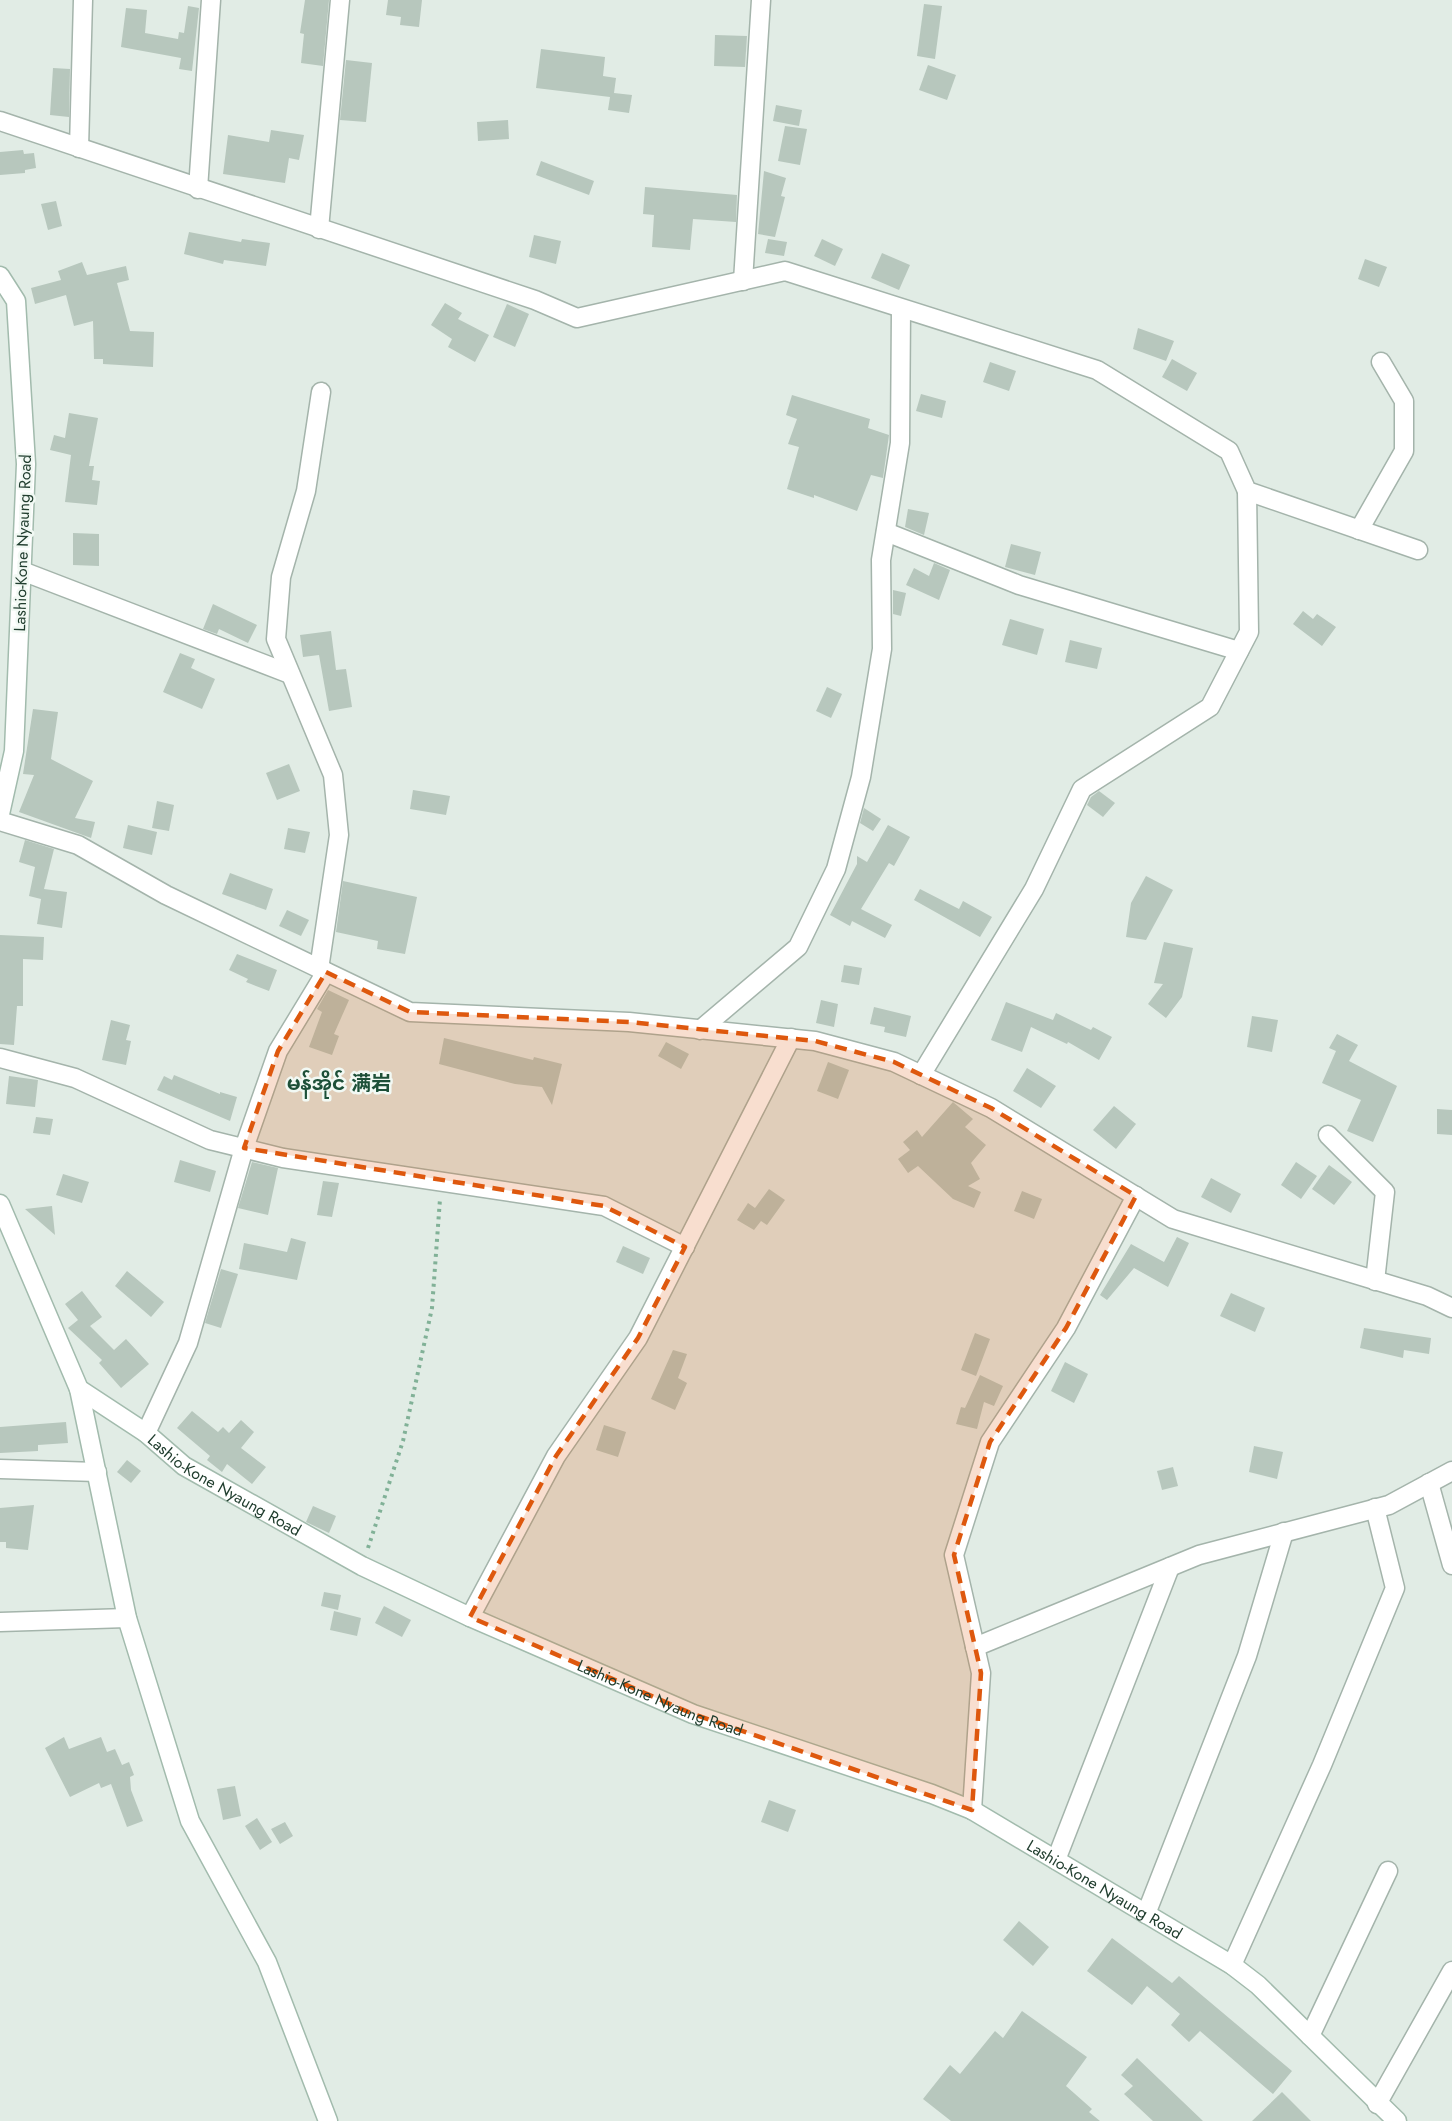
<svg xmlns="http://www.w3.org/2000/svg" width="1452" height="2121" font-family="Jost,'Noto Sans SC','Noto Sans Myanmar',sans-serif">
  <rect width="100%" height="100%" fill="#e1ece5"/>
  <g fill="#b7c7bd">
    <polygon points="305,0 329,0 323,66 301,63 304,34 300,33"/>
    <polygon points="388,0 422,0 419,27 400,25 401,17 386,15"/>
    <polygon points="924,4 942,6 935,59 917,56"/>
    <polygon points="188,6 199,8 192,71 179,69 181,58 121,47 126,8 147,10 145,33 178,39 179,32 184,33"/>
    <polygon points="715,35 747,36 745,67 714,66"/>
    <polygon points="541,49 605,57 603,76 616,78 614,93 632,95 629,113 608,110 610,97 536,88"/>
    <polygon points="346,60 372,63 366,122 340,120"/>
    <polygon points="928,65 956,75 947,100 919,90"/>
    <polygon points="53,68 70,69 69,117 50,115"/>
    <polygon points="776,105 802,110 799,126 773,121"/>
    <polygon points="508,120 509,139 478,141 477,122"/>
    <polygon points="785,126 807,129 800,165 778,161"/>
    <polygon points="271,130 304,135 299,160 289,158 285,183 223,174 228,135 269,142"/>
    <polygon points="23,150 24,154 34,153 36,168 25,170 25,173 0,175 0,152"/>
    <polygon points="541,161 594,181 589,195 536,175"/>
    <polygon points="764,171 786,178 781,196 785,197 775,237 758,234"/>
    <polygon points="645,187 737,195 736,222 693,219 690,250 652,247 654,215 643,214"/>
    <polygon points="56,201 62,226 48,230 41,204"/>
    <polygon points="189,232 241,242 242,239 270,243 266,266 224,260 223,264 184,254"/>
    <polygon points="534,235 561,241 556,264 529,257"/>
    <polygon points="768,239 787,242 784,256 765,253"/>
    <polygon points="822,239 843,249 835,266 814,256"/>
    <polygon points="882,253 910,265 899,290 871,278"/>
    <polygon points="1365,259 1387,267 1379,287 1358,279"/>
    <polygon points="82,262 87,275 126,266 129,280 117,283 130,331 154,332 153,367 103,364 103,359 94,359 93,321 74,326 66,295 35,304 31,288 61,280 58,271"/>
    <polygon points="445,303 462,313 458,319 489,335 475,362 448,347 452,339 431,325"/>
    <polygon points="507,304 529,314 515,347 493,337"/>
    <polygon points="1138,328 1174,341 1166,361 1133,349"/>
    <polygon points="1172,359 1197,373 1187,391 1162,377"/>
    <polygon points="990,362 1016,371 1009,391 983,382"/>
    <polygon points="921,394 946,401 942,418 916,411"/>
    <polygon points="792,395 870,419 868,428 889,435 883,478 871,475 857,511 814,495 814,498 787,489 799,447 788,444 797,419 786,415"/>
    <polygon points="69,413 98,418 89,466 94,466 92,480 100,481 97,505 65,502 71,455 50,450 54,435 65,438"/>
    <polygon points="908,509 929,513 924,535 905,527"/>
    <polygon points="73,533 99,534 99,566 73,565"/>
    <polygon points="1011,544 1041,552 1035,575 1005,567"/>
    <polygon points="934,563 950,570 939,600 906,585 914,568 929,576"/>
    <polygon points="893,590 906,593 901,616 893,614"/>
    <polygon points="213,604 257,625 248,643 219,629 217,634 203,629"/>
    <polygon points="1303,611 1313,619 1317,614 1336,627 1322,646 1293,624"/>
    <polygon points="1010,619 1044,629 1037,655 1002,645"/>
    <polygon points="331,631 336,670 346,669 352,707 329,711 319,655 303,657 300,635"/>
    <polygon points="1070,640 1102,648 1097,669 1065,662"/>
    <polygon points="180,653 195,659 191,668 215,679 202,709 163,692"/>
    <polygon points="827,687 842,694 831,718 816,711"/>
    <polygon points="33,709 58,712 51,759 93,781 75,818 95,822 91,838 19,812 34,775 23,774"/>
    <polygon points="289,764 300,791 277,800 266,773"/>
    <polygon points="413,790 450,796 446,815 410,809"/>
    <polygon points="1099,791 1115,803 1103,817 1087,805 1091,797"/>
    <polygon points="157,801 174,805 169,831 152,828"/>
    <polygon points="864,808 881,819 873,831 860,823"/>
    <polygon points="128,825 157,832 152,855 123,848"/>
    <polygon points="888,825 910,837 894,866 889,863 861,909 892,925 885,938 852,921 850,926 830,915 857,864 857,856 867,862"/>
    <polygon points="288,828 310,832 305,853 284,849"/>
    <polygon points="25,840 54,849 44,889 67,892 62,928 37,924 41,899 29,896 35,867 19,862"/>
    <polygon points="230,873 273,889 266,910 222,894"/>
    <polygon points="1146,876 1173,890 1146,940 1126,937 1131,903"/>
    <polygon points="343,881 417,897 405,954 377,949 378,941 336,932"/>
    <polygon points="920,889 959,909 963,901 992,917 980,937 914,900"/>
    <polygon points="287,910 309,920 301,936 279,926"/>
    <polygon points="0,935 44,937 43,960 23,959 23,1006 17,1006 14,1045 0,1044"/>
    <polygon points="1164,942 1193,948 1182,997 1166,1018 1148,1004 1163,984 1154,983"/>
    <polygon points="237,954 277,970 269,991 246,982 248,979 229,970"/>
    <polygon points="844,965 862,968 859,985 841,982"/>
    <polygon points="328,990 349,1000 334,1034 339,1036 332,1055 309,1047 322,1012 317,1009"/>
    <polygon points="821,1000 838,1004 834,1027 816,1023"/>
    <polygon points="1006,1002 1053,1020 1056,1013 1091,1030 1093,1027 1112,1037 1099,1060 1068,1042 1067,1044 1031,1027 1022,1052 991,1040"/>
    <polygon points="874,1007 911,1016 906,1037 884,1032 885,1027 870,1024"/>
    <polygon points="1252,1016 1278,1020 1272,1052 1247,1047"/>
    <polygon points="111,1020 130,1025 126,1040 131,1041 126,1065 102,1060"/>
    <polygon points="1337,1034 1358,1045 1349,1061 1397,1086 1373,1142 1347,1131 1361,1100 1322,1083 1336,1051 1329,1048"/>
    <polygon points="444,1038 533,1060 534,1057 562,1064 552,1105 542,1087 515,1084 439,1064"/>
    <polygon points="666,1042 689,1054 681,1069 658,1056"/>
    <polygon points="828,1062 849,1070 838,1099 817,1091"/>
    <polygon points="1027,1068 1056,1086 1041,1108 1013,1091"/>
    <polygon points="174,1075 220,1094 220,1092 237,1097 230,1121 157,1090 164,1076 172,1080"/>
    <polygon points="9,1076 38,1080 35,1107 6,1104"/>
    <polygon points="953,1102 973,1119 965,1127 986,1145 971,1163 980,1179 968,1186 981,1192 974,1208 953,1199 918,1166 908,1173 898,1159 910,1150 903,1142 917,1130 922,1137"/>
    <polygon points="1114,1106 1136,1124 1116,1149 1093,1130"/>
    <polygon points="1437,1109 1452,1110 1452,1135 1437,1134"/>
    <polygon points="36,1117 53,1119 50,1135 33,1133"/>
    <polygon points="180,1160 216,1171 210,1192 174,1182"/>
    <polygon points="252,1162 278,1168 268,1215 238,1208"/>
    <polygon points="1296,1162 1317,1176 1301,1199 1281,1185"/>
    <polygon points="1329,1165 1352,1182 1334,1205 1312,1189"/>
    <polygon points="63,1174 89,1182 82,1203 56,1195"/>
    <polygon points="1211,1178 1241,1194 1231,1213 1201,1197"/>
    <polygon points="323,1181 339,1183 332,1217 317,1215"/>
    <polygon points="769,1189 785,1200 767,1225 761,1221 754,1230 737,1220 748,1203 755,1208"/>
    <polygon points="1022,1191 1042,1199 1034,1219 1014,1211"/>
    <polygon points="52,1206 55,1235 25,1209"/>
    <polygon points="1177,1237 1189,1243 1168,1287 1134,1268 1107,1300 1100,1295 1131,1244 1164,1262"/>
    <polygon points="291,1238 306,1242 297,1280 239,1269 244,1243 287,1252"/>
    <polygon points="623,1246 650,1258 643,1274 616,1262"/>
    <polygon points="221,1269 238,1274 221,1328 205,1323"/>
    <polygon points="127,1271 164,1302 151,1317 115,1286"/>
    <polygon points="82,1291 102,1317 90,1326 114,1350 126,1339 149,1364 121,1388 99,1363 102,1360 68,1328 78,1320 65,1304"/>
    <polygon points="1231,1293 1265,1308 1255,1332 1220,1316"/>
    <polygon points="1364,1328 1431,1338 1429,1354 1404,1350 1403,1358 1360,1348"/>
    <polygon points="975,1333 990,1339 976,1376 961,1370"/>
    <polygon points="673,1350 687,1354 678,1378 687,1383 675,1410 651,1399"/>
    <polygon points="1065,1362 1088,1374 1074,1403 1051,1391"/>
    <polygon points="980,1375 1003,1386 994,1406 984,1402 977,1429 956,1424 961,1407 965,1408"/>
    <polygon points="192,1411 218,1432 223,1427 229,1433 241,1420 254,1432 241,1448 266,1467 252,1484 227,1464 222,1472 207,1460 210,1456 177,1428"/>
    <polygon points="66,1422 68,1443 38,1445 38,1451 0,1453 0,1427"/>
    <polygon points="604,1425 626,1432 618,1457 596,1450"/>
    <polygon points="1254,1446 1283,1452 1277,1479 1249,1472"/>
    <polygon points="127,1460 141,1471 131,1483 117,1472"/>
    <polygon points="1173,1467 1178,1486 1162,1490 1157,1471"/>
    <polygon points="34,1505 28,1550 6,1548 6,1542 0,1542 0,1508"/>
    <polygon points="313,1506 336,1516 329,1533 306,1522"/>
    <polygon points="324,1592 341,1595 338,1610 321,1606"/>
    <polygon points="384,1606 411,1620 402,1637 375,1623"/>
    <polygon points="334,1611 361,1618 357,1636 330,1630"/>
    <polygon points="64,1737 69,1749 101,1737 107,1752 115,1749 122,1765 129,1762 134,1775 130,1777 131,1790 143,1821 127,1827 111,1784 101,1788 99,1783 70,1797 45,1748"/>
    <polygon points="235,1786 241,1816 223,1820 217,1789"/>
    <polygon points="769,1800 796,1810 788,1832 761,1822"/>
    <polygon points="257,1818 272,1842 260,1850 245,1826"/>
    <polygon points="285,1822 293,1836 280,1844 271,1829"/>
    <polygon points="1019,1921 1049,1947 1033,1966 1003,1940"/>
    <polygon points="1112,1938 1172,1983 1179,1976 1292,2071 1273,2094 1200,2031 1189,2042 1171,2025 1180,2014 1147,1986 1132,2005 1087,1971"/>
    <polygon points="1022,2011 1087,2057 1066,2086 1092,2109 1089,2112 1100,2121 951,2121 923,2099 950,2065 960,2074 995,2031 1003,2038"/>
    <polygon points="1137,2058 1203,2121 1153,2121 1124,2094 1133,2086 1121,2075"/>
    <polygon points="1282,2092 1311,2121 1252,2121"/>
  </g>
  <g fill="none" stroke-linecap="round" stroke-linejoin="round">
    <defs>
      <g id="street">
        <polyline points="0,121 535,300 577,318 785,271 1097,370 1229,451 1247,491 1418,550"/>
        <polyline points="79,148 83,0"/>
        <polyline points="198,189 211,0"/>
        <polyline points="319,229 340,0"/>
        <polyline points="743,281 761,0"/>
        <polyline points="1359,530 1404,451 1404,401 1381,362"/>
        <polyline points="886,532 1019,585 1239,651"/>
        <polyline points="22,571 290,674"/>
        <polyline points="0,821 78,845 166,895 410,1012 629,1022 815,1041 894,1062 991,1108 1173,1219 1427,1296 1452,1308"/>
        <polyline points="319,969 339,835 333,775 276,639 281,577 306,491 321,392"/>
        <polyline points="700,1030 798,947 836,869 861,777 882,649 881,560 900,443 901,309"/>
        <polyline points="0,1058 75,1078 210,1140 283,1158 604,1206 685,1247"/>
        <polyline points="921,1075 1034,889 1082,789 1210,707 1249,632 1247,491"/>
        <polyline points="1328,1135 1385,1192 1375,1281"/>
        <polyline points="146,1433 188,1343 244,1148 278,1051 326,972"/>
        <polyline points="0,1469 97,1472"/>
        <polyline points="1429,1483 1452,1565"/>
        <polyline points="470,1617 556,1456 638,1338 791,1038"/>
        <polyline points="0,1622 127,1618"/>
        <polyline points="975,1647 1199,1555 1389,1505 1452,1471"/>
        <polyline points="972,1810 981,1673 954,1555 990,1442 1066,1328 1136,1196"/>
        <polyline points="1056,1860 1170,1567"/>
        <polyline points="1146,1914 1247,1656 1284,1532"/>
        <polyline points="1232,1965 1322,1765 1395,1588 1375,1508"/>
        <polyline points="1310,2036 1388,1871"/>
        <polyline points="1377,2104 1452,1971"/>
      </g>
      <g id="secondary">
        <polyline points="0,276 16,301 26,464 14,751 0,814"/>
        <path id="s1" d="M 0,1204 L 79,1389 L 146,1433 L 184,1466 L 362,1566 L 470,1617 L 693,1714 L 932,1794 L 972,1810 L 1232,1965 L 1258,1985 L 1397,2121"/>
        <polyline points="79,1389 127,1618 190,1821 267,1962 328,2121"/>
      </g>
    </defs>
    <use href="#street" stroke="#a4b4ab" stroke-width="21"/>
    <use href="#secondary" stroke="#a2bbad" stroke-width="21"/>
    <polyline stroke="#81b197" stroke-width="4" stroke-dasharray="3 4.5" stroke-linecap="butt" points="368,1548 403,1441 432,1308 440,1199"/>
    <use href="#street" stroke="#fff" stroke-width="18"/>
    <use href="#secondary" stroke="#fff" stroke-width="18"/>
  </g>
  <path fill="#de580e" fill-opacity="0.2" stroke="#de580e" stroke-width="4.5" stroke-dasharray="12 8" stroke-linejoin="round" d="M 326,972 L 410,1012 L 629,1022 L 815,1041 L 894,1062 L 991,1108 L 1136,1196 L 1066,1328 L 990,1442 L 954,1555 L 981,1673 L 972,1810 L 693,1714 L 470,1617 L 556,1456 L 638,1338 L 685,1247 L 604,1206 L 244,1148 L 278,1051 Z"/>
  <g text-anchor="middle" stroke-width="5" stroke-linejoin="round" paint-order="stroke">
    <g font-size="16" fill="#213e2f" stroke="#f2f9f4">
      <text transform="translate(22 543) rotate(-88)" y="6">Lashio-Kone Nyaung Road</text>
      <text dy="6" stroke="none"><textPath href="#s1" startOffset="376">Lashio-Kone Nyaung Road</textPath></text>
      <text dy="6" stroke="none"><textPath href="#s1" startOffset="862">Lashio-Kone Nyaung Road</textPath></text>
      <text dy="6" stroke="none"><textPath href="#s1" startOffset="1348">Lashio-Kone Nyaung Road</textPath></text>
    </g>
    <g font-size="20" font-weight="bold" fill="#1d5038" stroke="#f2f9f4">
      <text x="339" y="1090">မန်အိုင် 满岩</text>
    </g>
  </g>
</svg>
